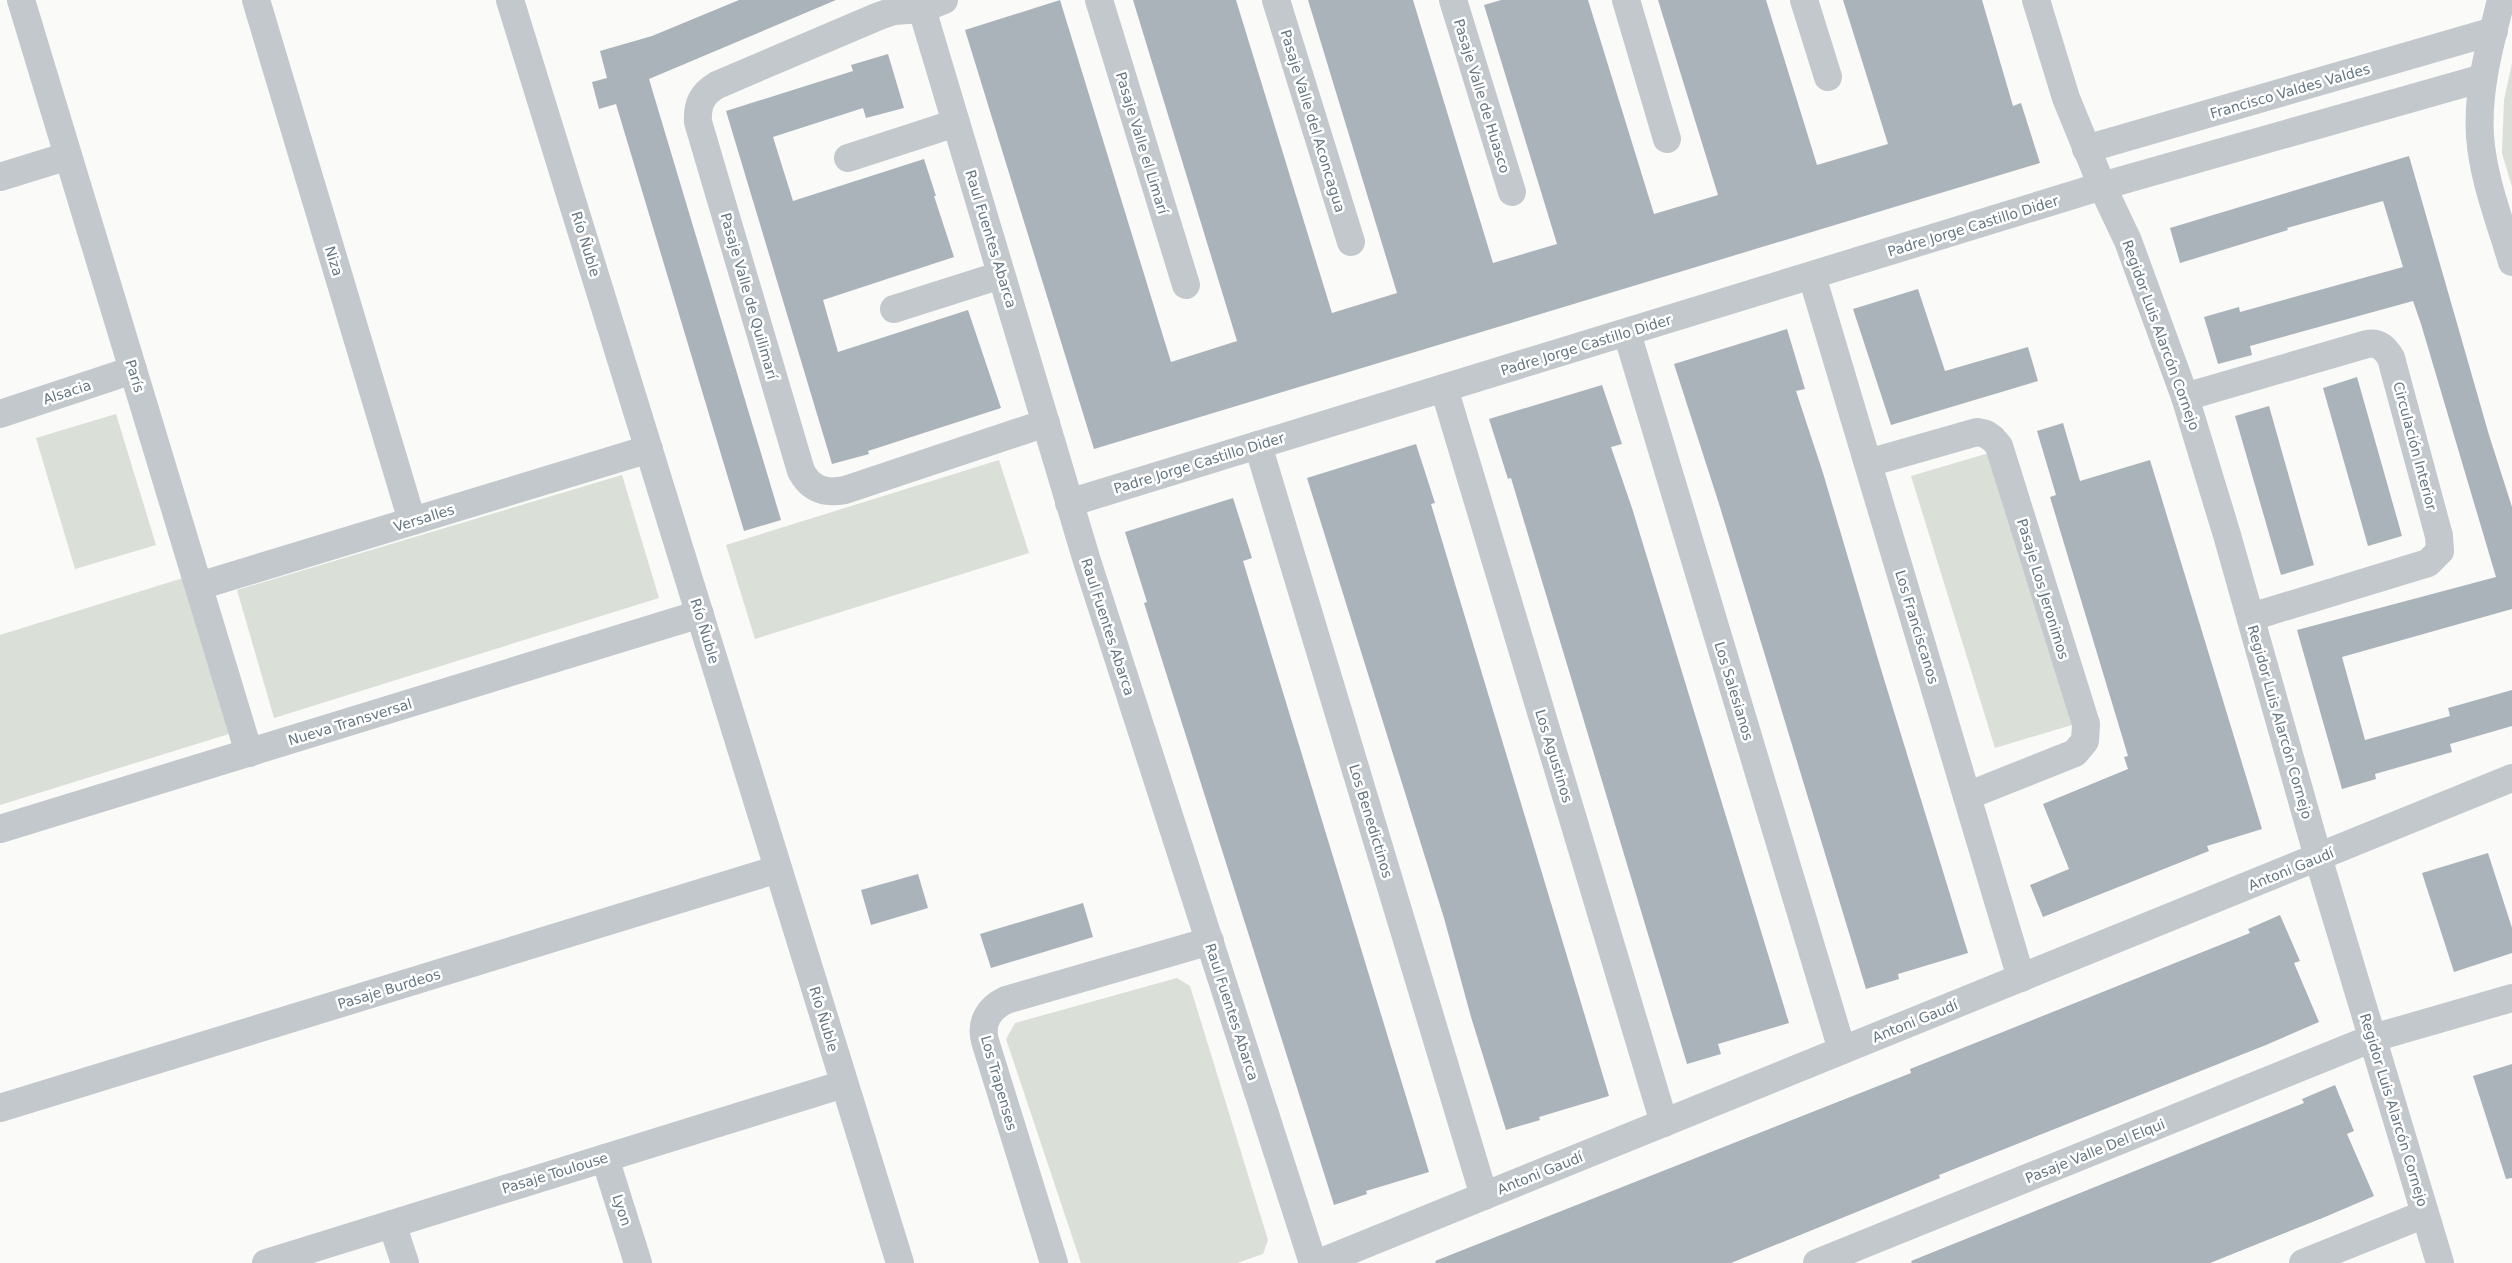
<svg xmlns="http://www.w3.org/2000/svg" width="2512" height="1263" font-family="'DejaVu Sans',sans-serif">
  <rect width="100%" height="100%" fill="#fafaf8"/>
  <g fill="#dadfd7">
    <polygon points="2512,63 2512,187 2502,153 2504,100"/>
    <polygon points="116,414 156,545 75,569 36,438"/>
    <polygon points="1989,453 2072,725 1995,748 1911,476"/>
    <polygon points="999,460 1029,553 755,639 726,545"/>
    <polygon points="622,475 659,598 274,718 237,590"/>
    <polygon points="183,578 232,733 0,805 0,635"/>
    <polygon points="1177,978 1190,986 1268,1240 1263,1254 1237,1263 1081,1263 1006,1039 1015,1023"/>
  </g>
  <g fill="#aab3b9">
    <polygon points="739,0 836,0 649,79 781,520 744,531 616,104 599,109 592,82 607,78 600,51 652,36"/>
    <polygon points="1060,0 1171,362 1237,341 1133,0 1236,0 1332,313 1397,293 1308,0 1413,0 1493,263 1557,244 1484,5 1501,0 1588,0 1654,214 1718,195 1658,0 1766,0 1817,165 1888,144 1843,0 1982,0 2013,106 2021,103 2040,163 1094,449 965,30"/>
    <polygon points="888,54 904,108 866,118 863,108 773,137 793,201 924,159 936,196 934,196 954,257 823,300 838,352 968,310 1001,408 868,451 869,454 832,464 726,111 853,71 851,65"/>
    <polygon points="2409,156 2489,435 2512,507 2512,609 2342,657 2365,740 2450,716 2448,708 2512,690 2512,726 2450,744 2452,752 2375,774 2376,779 2342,789 2297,630 2496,577 2421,324 2413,301 2250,346 2252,355 2218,364 2204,317 2239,307 2240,312 2403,267 2383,201 2287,228 2288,230 2180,263 2170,228"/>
    <polygon points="1918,289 1945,371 2028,347 2038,381 1891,425 1853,309"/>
    <polygon points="1787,329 1805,389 1796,391 1823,473 1880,666 1968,953 1898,974 1899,979 1866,989 1720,507 1674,364"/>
    <polygon points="2357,377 2402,536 2368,546 2323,388"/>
    <polygon points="1602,385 1622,444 1611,447 1632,508 1789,1023 1718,1044 1721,1054 1687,1064 1511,478 1508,479 1489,419"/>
    <polygon points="2269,406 2314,565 2281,575 2235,416"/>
    <polygon points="2063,423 2080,481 2150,460 2262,829 2207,846 2209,851 2043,917 2030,885 2069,869 2043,804 2128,769 2124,757 2128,756 2050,497 2056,495 2037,431"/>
    <polygon points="1416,444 1435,503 1431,504 1609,1096 1539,1117 1540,1120 1506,1130 1471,1017 1444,918 1307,478"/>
    <polygon points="1233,498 1252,558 1243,561 1429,1172 1366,1191 1367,1194 1334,1205 1144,603 1147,602 1125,532"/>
    <polygon points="2488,853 2512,928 2512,953 2454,972 2422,873"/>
    <polygon points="918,874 928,908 871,925 861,890"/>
    <polygon points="1083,903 1093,937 991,968 980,934"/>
    <polygon points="2280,915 2300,961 2294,963 2319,1022 2266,1045 1939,1175 1940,1178 1731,1263 1436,1263 1435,1261 1911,1073 1910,1069 2250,933 2248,929"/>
    <polygon points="2512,1064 2512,1178 2506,1179 2473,1076"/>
    <polygon points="2335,1085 2354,1131 2347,1134 2374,1196 2325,1217 2210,1263 1912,1263 1911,1261 2304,1103 2302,1099"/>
  </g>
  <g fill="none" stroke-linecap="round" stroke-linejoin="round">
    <g stroke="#c3c8cc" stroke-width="28">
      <polyline points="21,0 249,753"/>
      <polyline points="256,0 412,521"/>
      <polyline points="510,0 900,1263"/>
      <path d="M 944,0 L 922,9 L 894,11 L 879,16 L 717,85 C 702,94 697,104 698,122 L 801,471 C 811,490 825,494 845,490 L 1046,423"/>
      <polyline points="1099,0 1186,285"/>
      <polyline points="1276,0 1351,242"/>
      <polyline points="1453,0 1512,192"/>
      <polyline points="1626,0 1667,139"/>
      <polyline points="1804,0 1828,77"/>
      <polyline points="2036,0 2066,98 2102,186 2128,241 2185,397 2227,535 2318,857 2440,1263"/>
      <path d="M 2501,0 C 2490,44 2477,90 2480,136 C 2483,179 2500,221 2512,262"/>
      <polyline points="922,9 1087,561 1313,1263"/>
      <polyline points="2086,149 2494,31"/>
      <polyline points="848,158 956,123"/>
      <polyline points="0,177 68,156"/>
      <polyline points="1812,276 2021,978"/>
      <polyline points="894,309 1001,275"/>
      <polyline points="1627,333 1842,1050"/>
      <polyline points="1444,388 1664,1123"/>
      <path d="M 2185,397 L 2367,344 C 2379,342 2385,348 2391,358 L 2439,536 L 2440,551 L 2428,563 L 2251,617"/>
      <polyline points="0,414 133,370"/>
      <polyline points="1258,445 1484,1196"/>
      <polyline points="1868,463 1977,432 1986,434 1993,439 1999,446 2086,724 2085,741 2075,753 1967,796"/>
      <polyline points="1069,503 2102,186 2483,78"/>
      <polyline points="199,586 649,449"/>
      <polyline points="0,829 700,614"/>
      <polyline points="0,1108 778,869"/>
      <polyline points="605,1158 638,1263"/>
      <polyline points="392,1224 405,1263"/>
      <polyline points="266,1263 844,1084"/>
      <path d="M 1054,1263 L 985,1041 C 980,1022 989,1008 1006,1000 L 1210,941"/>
      <polyline points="1319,1263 2512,778"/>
      <polyline points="1817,1263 2373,1038 2512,998"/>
      <polyline points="2303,1263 2425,1214"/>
    </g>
  </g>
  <g text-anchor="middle" stroke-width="5" stroke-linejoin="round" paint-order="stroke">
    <g font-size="14" fill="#657683" stroke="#fff">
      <text transform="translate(2290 91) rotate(-16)" y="5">Francisco Valdes Valdes</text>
      <text transform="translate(1482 96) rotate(73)" y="5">Pasaje Valle de Huasco</text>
      <text transform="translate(1313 121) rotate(73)" y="5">Pasaje Valle del Aconcagua</text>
      <text transform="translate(1142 143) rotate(73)" y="5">Pasaje Valle el Limarí</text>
      <text transform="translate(1973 226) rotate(-17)" y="5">Padre Jorge Castillo Dider</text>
      <text transform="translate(991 239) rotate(73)" y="5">Raul Fuentes Abarca</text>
      <text transform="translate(586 244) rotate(73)" y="5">Río Ñuble</text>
      <text transform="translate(334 261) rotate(73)" y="5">Niza</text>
      <text transform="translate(749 296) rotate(74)" y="5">Pasaje Valle de Quilimarí</text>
      <text transform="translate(2161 335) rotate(70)" y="5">Regidor Luis Alarcón Cornejo</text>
      <text transform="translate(1586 345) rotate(-17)" y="5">Padre Jorge Castillo Dider</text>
      <text transform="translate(135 376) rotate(73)" y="5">París</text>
      <text transform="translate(67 392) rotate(-18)" y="5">Alsacia</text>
      <text transform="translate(2415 446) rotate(75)" y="5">Circulación Interior</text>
      <text transform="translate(1199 463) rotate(-17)" y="5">Padre Jorge Castillo Dider</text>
      <text transform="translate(424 518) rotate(-17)" y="5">Versalles</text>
      <text transform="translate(2043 589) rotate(73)" y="5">Pasaje Los Jeronimos</text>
      <text transform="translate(1108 627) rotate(72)" y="5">Raul Fuentes Abarca</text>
      <text transform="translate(1917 627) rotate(73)" y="5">Los Franciscanos</text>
      <text transform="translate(705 631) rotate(73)" y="5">Río Ñuble</text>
      <text transform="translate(1734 691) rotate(73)" y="5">Los Salesianos</text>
      <text transform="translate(350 722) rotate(-17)" y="5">Nueva Transversal</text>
      <text transform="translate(2280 722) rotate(74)" y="5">Regidor Luis Alarcón Cornejo</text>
      <text transform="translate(1554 756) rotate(73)" y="5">Los Agustinos</text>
      <text transform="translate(1371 821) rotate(73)" y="5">Los Benedictinos</text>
      <text transform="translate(2291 869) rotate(-22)" y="5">Antoni Gaudí</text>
      <text transform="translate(389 989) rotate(-17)" y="5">Pasaje Burdeos</text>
      <text transform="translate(1232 1012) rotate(72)" y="5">Raul Fuentes Abarca</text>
      <text transform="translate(824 1019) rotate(73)" y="5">Río Ñuble</text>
      <text transform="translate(1915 1021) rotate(-22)" y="5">Antoni Gaudí</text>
      <text transform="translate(999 1083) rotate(74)" y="5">Los Trapenses</text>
      <text transform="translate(2394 1110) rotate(73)" y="5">Regidor Luis Alarcón Cornejo</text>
      <text transform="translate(2095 1151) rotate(-22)" y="5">Pasaje Valle Del Elqui</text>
      <text transform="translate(555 1173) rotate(-17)" y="5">Pasaje Toulouse</text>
      <text transform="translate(1540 1173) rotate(-22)" y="5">Antoni Gaudí</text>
      <text transform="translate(622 1210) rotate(72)" y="5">Lyon</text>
    </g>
  </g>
</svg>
